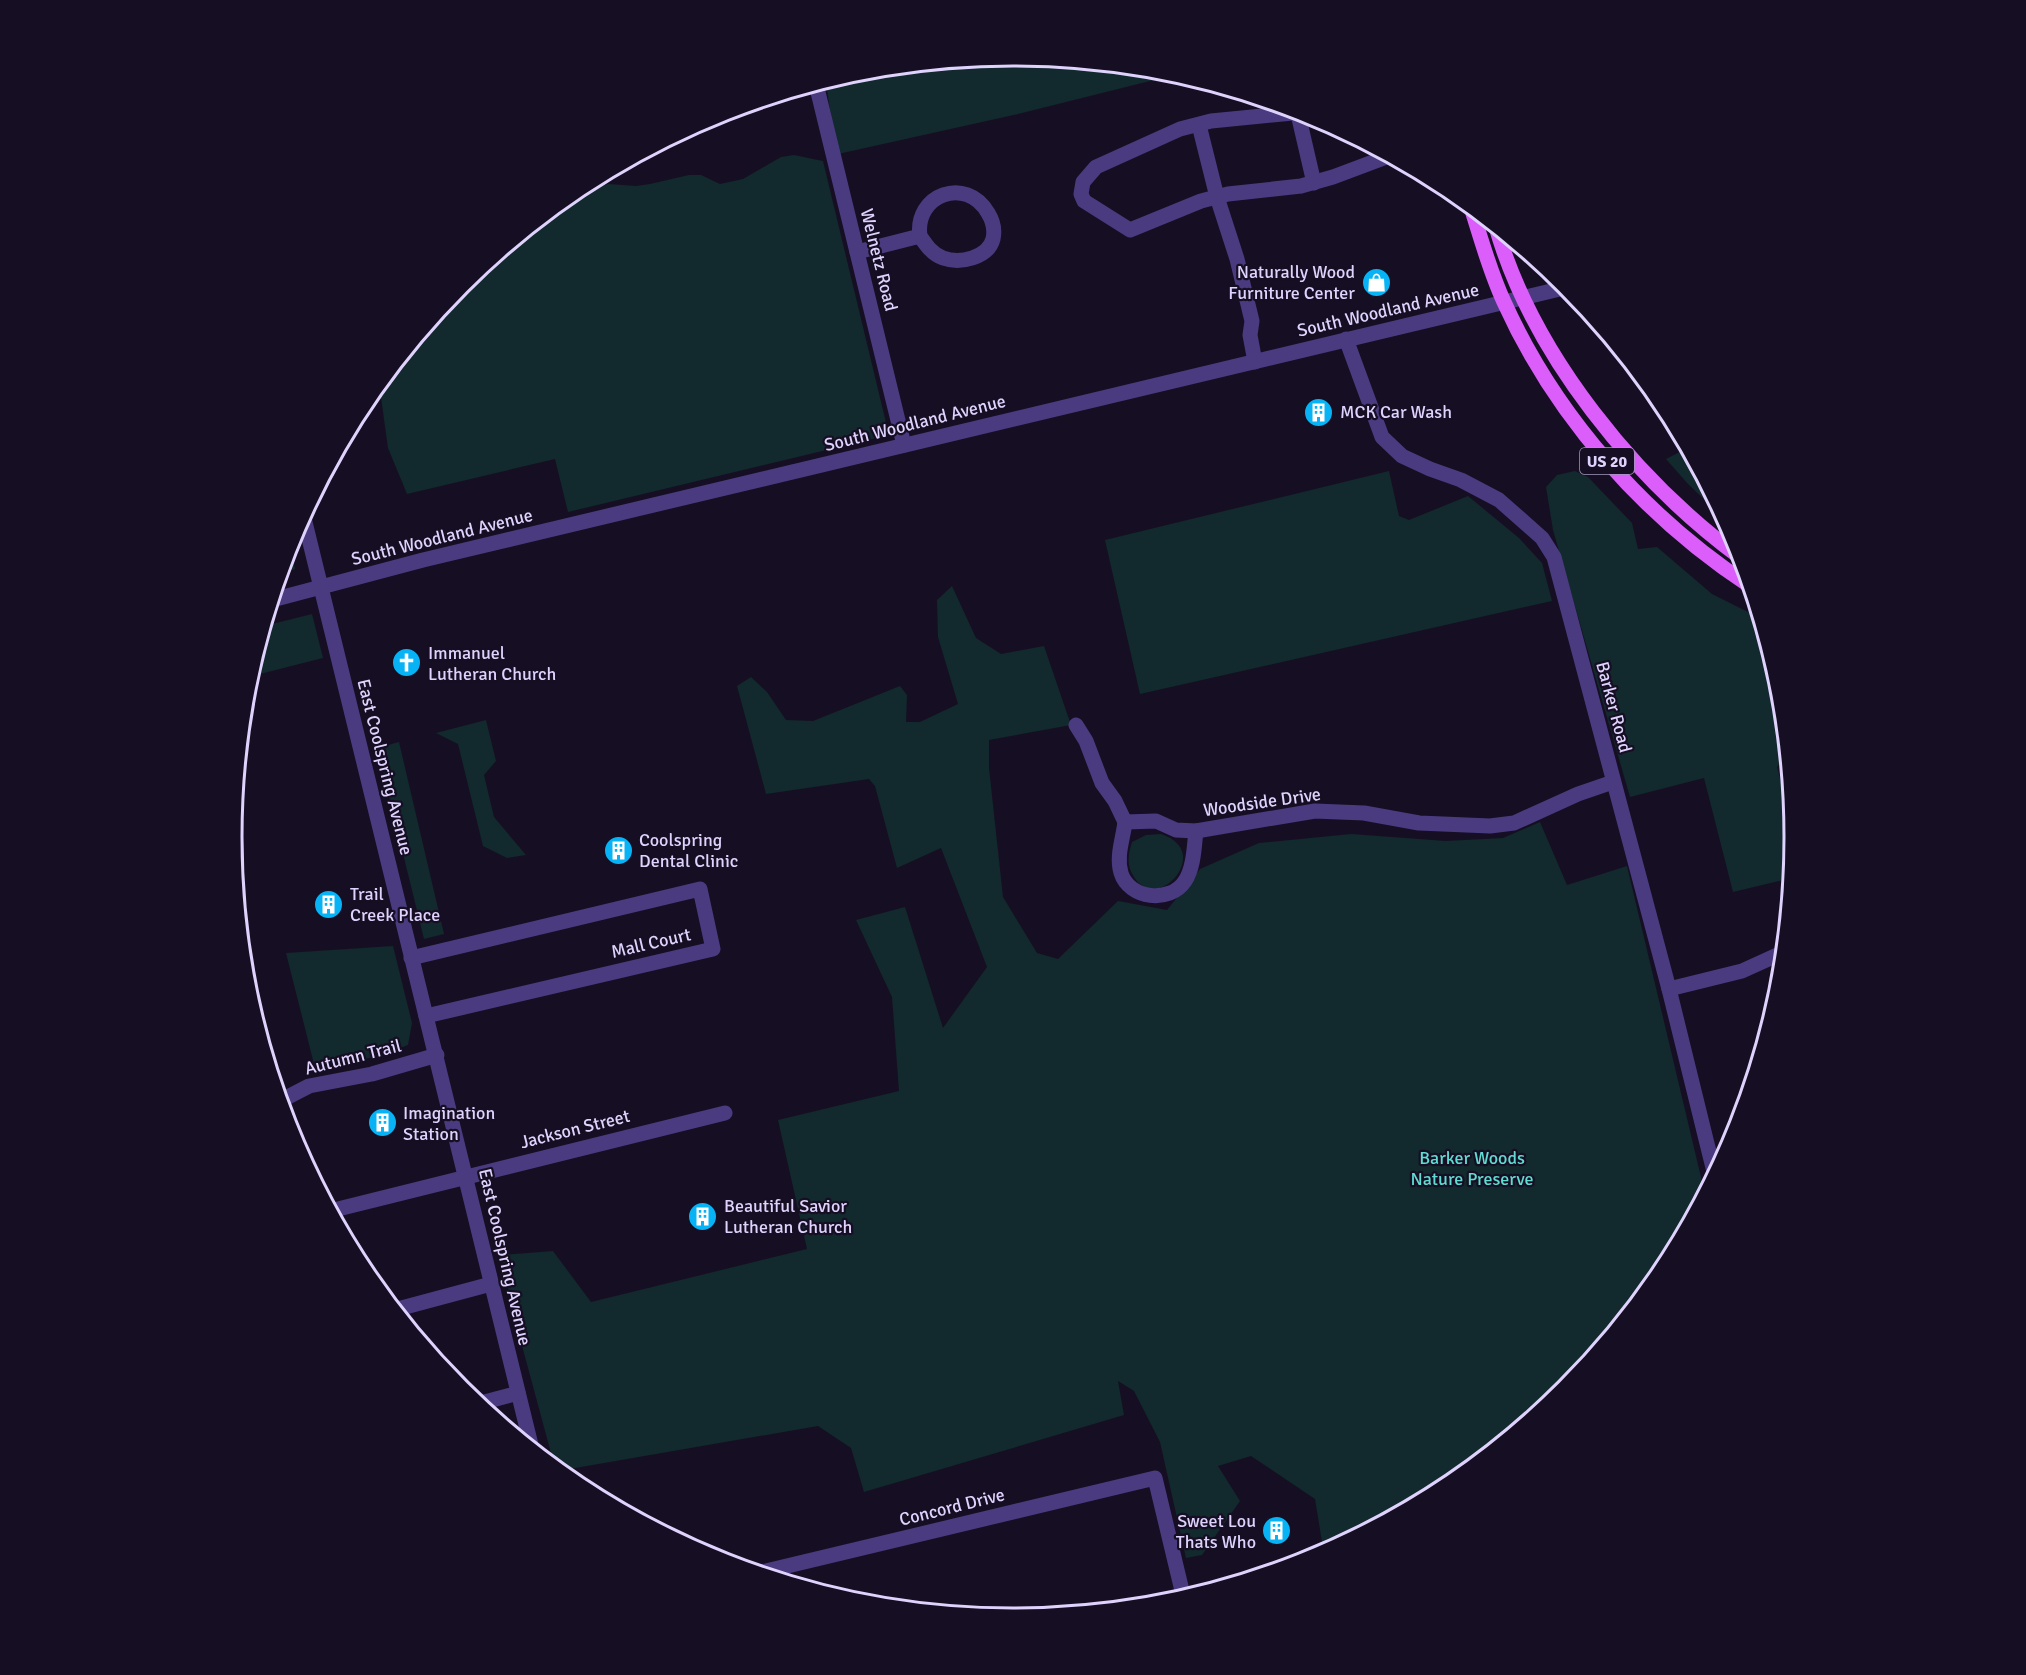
<svg xmlns="http://www.w3.org/2000/svg" width="2026" height="1675" font-family="Signika,sans-serif">
  <rect width="100%" height="100%" fill="#160f23"/>
  <g fill="#12292d">
    <polygon points="1013,56 1166,71 1178,74 1018,114 838,154 832,126 826,81 861,70"/>
    <polygon points="794,155 823,161 889,435 568,512 555,459 407,494 388,448 379,383 460,284 535,223 561,212 585,197 595,188 608,184 636,186 650,184 689,175 701,175 720,184 743,179 781,157"/>
    <polygon points="1688,450 1726,520 1688,484 1666,459 1680,452"/>
    <polygon points="1389,471 1399,516 1409,520 1468,496 1519,538 1542,563 1552,601 1140,694 1105,540"/>
    <polygon points="1575,471 1588,477 1632,523 1638,549 1657,547 1712,594 1760,618 1780,685 1787,753 1777,767 1790,816 1793,818 1795,838 1791,878 1733,892 1704,778 1630,797 1553,530 1546,487 1557,475"/>
    <polygon points="289,543 295,569 280,573"/>
    <polygon points="952,586 976,638 1001,654 1044,646 1071,725 989,740 989,768 1003,897 1037,953 1058,959 1118,901 1167,910 1200,869 1259,843 1351,834 1446,841 1503,838 1540,822 1567,885 1627,866 1705,1194 1663,1272 1566,1391 1447,1488 1324,1554 1315,1499 1251,1456 1218,1466 1240,1501 1202,1555 1186,1558 1160,1442 1134,1391 1118,1381 1124,1415 864,1492 851,1448 818,1426 558,1471 555,1468 514,1316 501,1255 553,1251 591,1302 807,1249 778,1120 899,1091 892,997 856,920 905,907 943,1028 987,967 941,848 897,868 875,786 869,779 766,794 737,686 751,677 767,692 786,720 813,721 900,686 907,695 906,722 920,722 958,704 938,637 937,600"/>
    <polygon points="312,614 323,658 248,677 264,626"/>
    <polygon points="486,720 496,761 484,775 494,817 526,855 507,858 483,846 458,744 436,733"/>
    <polygon points="399,742 444,934 424,939 377,748"/>
    <path d="M 1161,834 C 1165,836 1170,837 1173,840 C 1204,861 1156,912 1134,877 C 1126,865 1128,855 1132,842 L 1146,835 Z"/>
    <polygon points="393,946 412,1023 408,1045 387,1053 332,1068 331,1064 315,1068 286,953"/>
  </g>
  <g fill="none" stroke-linecap="round" stroke-linejoin="round">
    <g stroke="#4a3b81" stroke-width="15">
      <polyline points="816,84 904,445"/>
      <polyline points="1303,112 1211,121 1180,129 1096,167 1083,182 1081,194 1084,201 1130,230 1201,201 1228,194 1301,186 1333,177 1389,156"/>
      <polyline points="1298,114 1314,183"/>
      <polyline points="1199,125 1217,197 1237,259 1252,321 1250,335 1255,362"/>
      <path d="M 857,252 L 920,236 C 926,245 932,254 943,258 C 960,264 988,258 993,239 C 995,230 993,221 988,213 C 966,175 914,195 920,236"/>
      <polyline points="1346,339 1382,437 1402,456 1430,469 1461,480 1499,500 1542,538 1554,557 1669,989 1715,1176"/>
      <polyline points="303,514 532,1449"/>
      <polyline points="272,600 423,560 1568,287"/>
      <polyline points="1076,725 1086,741 1102,783 1115,801 1125,822 1156,821 1176,830 1196,831 1315,811 1364,813 1419,823 1490,826 1514,823 1578,794 1613,782"/>
      <path d="M 1125,822 C 1123,839 1116,856 1121,873 C 1129,899 1170,904 1185,881 C 1194,867 1194,847 1196,831"/>
      <polyline points="411,958 700,889 713,949 426,1016"/>
      <polyline points="1669,989 1742,971 1784,952"/>
      <polyline points="280,1101 309,1086 372,1074 437,1055"/>
      <polyline points="330,1211 725,1113"/>
      <polyline points="394,1310 491,1284"/>
      <polyline points="477,1404 518,1393"/>
      <polyline points="758,1573 1155,1478 1184,1599"/>
    </g>
    <g stroke="#db5dfa" stroke-width="15">
      <path d="M 1471,207 C 1481,239 1490,272 1504,302 C 1556,417 1645,517 1750,586"/>
      <path d="M 1496,227 C 1533,355 1635,480 1741,558"/>
    </g>
  </g>
  <defs>
    <symbol id="shop-disc" viewBox="-11 -11 22 22"><circle r="9.5" fill="#07b3f5" stroke="#160f23"/><path d="M-5-2.5h2.3a2.7 3.5 0 0 1 5.4 0H5L5.5 6h-11ZM-1.5-2.5h3a1.5 2.3 0 0 0-3 0Z" fill="#fff"/></symbol>
    <symbol id="building-disc" viewBox="-11 -11 22 22"><circle r="9.5" fill="#07b3f5" stroke="#160f23"/><path d="M-4-6H4V6H1V3H-1V6H-4ZM-2.5-4.3h1.7v1.8h-1.7ZM.8-4.3h1.7v1.8H.8ZM-2.5-1h1.7V.8h-1.7ZM.8-1h1.7V.8H.8Z" fill="#fff"/></symbol>
    <symbol id="church-disc" viewBox="-11 -11 22 22"><circle r="9.5" fill="#07b3f5" stroke="#160f23"/><path d="M-1.2-6h2.4v3.5h3.3v2.4h-3.3V6h-2.4V-.1h-3.3v-2.4h3.3Z" fill="#fff"/></symbol>
  </defs>
  <g fill-rule="evenodd">
    <use href="#shop-disc" x="1360" y="266" width="33" height="33"/>
    <use href="#building-disc" x="1302" y="396" width="33" height="33"/>
    <use href="#church-disc" x="390" y="646" width="33" height="33"/>
    <use href="#building-disc" x="602" y="834" width="33" height="33"/>
    <use href="#building-disc" x="312" y="888" width="33" height="33"/>
    <use href="#building-disc" x="366" y="1106" width="33" height="33"/>
    <use href="#building-disc" x="686" y="1200" width="33" height="33"/>
    <use href="#building-disc" x="1260" y="1514" width="33" height="33"/>
  </g>
  <g text-anchor="middle" stroke-width="4.5" stroke-linejoin="round" paint-order="stroke">
    <rect fill="#160f23" stroke="#a398bc" stroke-width="1.5" x="1580" y="448" width="54" height="26" rx="4.5"/>
    <g font-size="16" font-weight="bold" fill="#dfd3fe">
      <text x="1607" y="467">US 20</text>
    </g>
    <g font-size="18" fill="#dfd3fe" stroke="#160f23">
      <text transform="translate(879 260) rotate(76)" y="6">Welnetz Road</text>
      <text transform="translate(1388 310) rotate(-13)" y="6">South Woodland Avenue</text>
      <text transform="translate(915 423) rotate(-14)" y="6">South Woodland Avenue</text>
      <text transform="translate(442 537) rotate(-14)" y="6">South Woodland Avenue</text>
      <text transform="translate(1614 707) rotate(75)" y="6">Barker Road</text>
      <text transform="translate(385 767) rotate(76)" y="6">East Coolspring Avenue</text>
      <text transform="translate(1262 802) rotate(-8)" y="6">Woodside Drive</text>
      <text transform="translate(651 943) rotate(-13)" y="6">Mall Court</text>
      <text transform="translate(353 1057) rotate(-14)" y="6">Autumn Trail</text>
      <text transform="translate(575 1129) rotate(-14)" y="6">Jackson Street</text>
      <text transform="translate(505 1257) rotate(77)" y="6">East Coolspring Avenue</text>
      <text transform="translate(952 1507) rotate(-14)" y="6">Concord Drive</text>
    </g>
    <g font-size="18" fill="#dfd3fe" stroke="#160f23" text-anchor="start">
      <text x="1355" y="278" text-anchor="end">Naturally Wood<tspan x="1355" dy="21">Furniture Center</tspan></text>
      <text x="1340" y="418">MCK Car Wash</text>
      <text x="428" y="659">Immanuel<tspan x="428" dy="21">Lutheran Church</tspan></text>
      <text x="639" y="846">Coolspring<tspan x="639" dy="21">Dental Clinic</tspan></text>
      <text x="350" y="900">Trail<tspan x="350" dy="21">Creek Place</tspan></text>
      <text x="403" y="1119">Imagination<tspan x="403" dy="21">Station</tspan></text>
      <text x="724" y="1212">Beautiful Savior<tspan x="724" dy="21">Lutheran Church</tspan></text>
      <text x="1256" y="1527" text-anchor="end">Sweet Lou<tspan x="1256" dy="21">Thats Who</tspan></text>
    </g>
    <g font-size="18" fill="#60dcd3" stroke="#160f23">
      <text x="1472" y="1164">Barker Woods<tspan x="1472" dy="21">Nature Preserve</tspan></text>
    </g>
  </g>
  <path d="M0 0H2026V1675H0ZM242 837a771 771 0 1 1 1542 0a771 771 0 1 1-1542 0Z" fill="#160f23" fill-rule="evenodd"/>
  <path fill="none" stroke="#dfd3fe" stroke-width="3" d="M242 837a771 771 0 1 1 1542 0a771 771 0 1 1-1542 0Z"/>
</svg>
